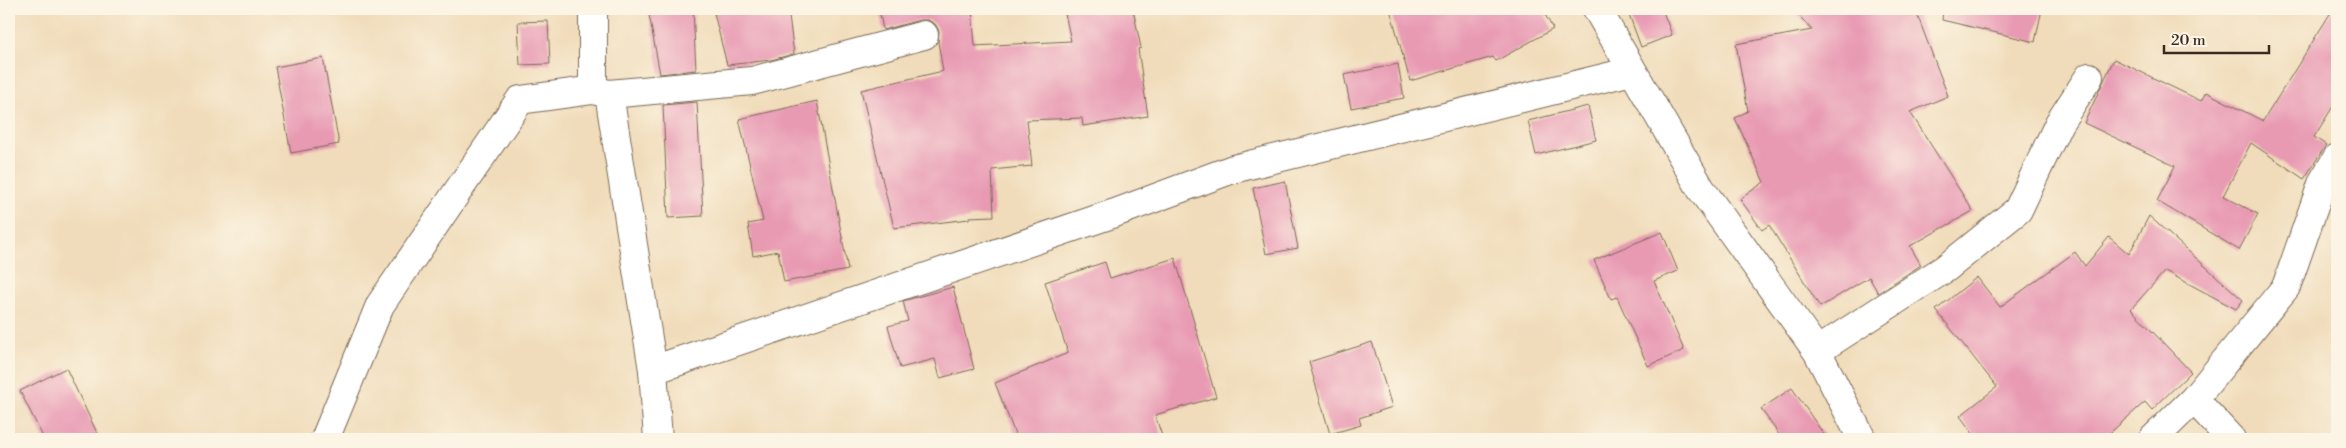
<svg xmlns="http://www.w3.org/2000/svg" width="2346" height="448" font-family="'Libre Bodoni',serif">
  <rect width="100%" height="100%" fill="#fcf5e5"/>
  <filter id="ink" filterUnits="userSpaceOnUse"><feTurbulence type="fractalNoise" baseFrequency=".02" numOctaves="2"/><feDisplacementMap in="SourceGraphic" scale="10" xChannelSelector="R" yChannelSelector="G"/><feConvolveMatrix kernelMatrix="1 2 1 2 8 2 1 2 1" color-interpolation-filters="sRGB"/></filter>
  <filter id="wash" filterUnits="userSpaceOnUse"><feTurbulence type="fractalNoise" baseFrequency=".0096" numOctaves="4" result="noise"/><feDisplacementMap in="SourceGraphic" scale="20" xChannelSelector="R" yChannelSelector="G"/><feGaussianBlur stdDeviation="1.12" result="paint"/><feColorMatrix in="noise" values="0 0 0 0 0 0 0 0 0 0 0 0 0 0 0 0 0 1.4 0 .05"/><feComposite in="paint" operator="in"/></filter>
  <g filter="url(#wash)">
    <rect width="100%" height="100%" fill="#f0dcba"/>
    <g id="blocks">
      <g fill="#e89ab3">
        <polygon points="648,9 693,9 696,70 660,74"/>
        <polygon points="713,9 788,9 794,54 771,60 727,65"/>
        <polygon points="879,9 972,9 975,46 1071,41 1064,9 1133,9 1141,48 1138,49 1148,116 1083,126 1082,118 1027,120 1032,166 992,170 994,216 969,217 969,219 894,228 861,90 943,71 938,42 939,31 935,24 928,20 920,20 883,30"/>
        <polygon points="1390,9 1542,9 1553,29 1496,61 1493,57 1410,81"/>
        <polygon points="1627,9 1662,9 1672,35 1641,47"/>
        <polygon points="1793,9 1915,9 1948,96 1910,112 1973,211 1910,246 1921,265 1878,293 1869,277 1820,307 1769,225 1762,230 1740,199 1764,182 1735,118 1748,111 1736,44 1812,30"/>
        <polygon points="1943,9 2042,9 2035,42 1942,20"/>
        <polygon points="2333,9 2337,9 2337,100 2314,137 2326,145 2304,179 2251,143 2223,196 2258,214 2239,250 2157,201 2175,166 2084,123 2114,59 2201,101 2206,92 2263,121"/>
        <polygon points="548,21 550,64 520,65 518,22"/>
        <polygon points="323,58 339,144 291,153 275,67"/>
        <polygon points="1398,64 1404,98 1351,108 1344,75"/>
        <polygon points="817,101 848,270 784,282 778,251 753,256 748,224 763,221 739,119"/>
        <polygon points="697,102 703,216 668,218 663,105"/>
        <polygon points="1588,106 1596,140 1536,155 1528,121"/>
        <polygon points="1285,181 1298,248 1266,254 1253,188"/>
        <polygon points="2149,216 2243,300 2236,309 2165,271 2131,309 2191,372 2152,410 2145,402 2103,439 1977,439 1960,416 1997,387 1936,310 1977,277 2000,307 2075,252 2085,266 2109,237 2129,254"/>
        <polygon points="1662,232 1678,271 1654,281 1684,350 1648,366 1617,297 1611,299 1594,260"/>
        <polygon points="1175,258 1216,397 1155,415 1163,439 1017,439 995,383 1068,353 1045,282 1105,262 1110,278"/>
        <polygon points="953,287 974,369 940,378 935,359 900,368 888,326 908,321 903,301"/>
        <polygon points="1372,342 1392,407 1359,418 1361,425 1330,434 1309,362"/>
        <polygon points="66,368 100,439 44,439 20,391"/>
        <polygon points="1792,388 1827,439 1782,439 1761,409"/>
      </g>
    </g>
  </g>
  <g filter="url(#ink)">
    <use href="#blocks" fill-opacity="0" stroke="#7a6855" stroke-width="1"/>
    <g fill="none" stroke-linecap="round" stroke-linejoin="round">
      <defs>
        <g id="minor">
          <polyline points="593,9 593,90 609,94 653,370 658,439"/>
          <polyline points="1597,9 1701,189 1817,351 1862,439"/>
          <polyline points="609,94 752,81 924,35"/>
          <polyline points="1817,351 1946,268 2018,210 2059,123 2089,77"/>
          <polyline points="653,370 1115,213 1233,169 1632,71"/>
          <polyline points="2194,399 2231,439"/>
          <polyline points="325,439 380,305 520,100 593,90"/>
          <polyline points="2153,439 2194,399 2286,287 2323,181 2337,158"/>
        </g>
      </defs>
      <use href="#minor" stroke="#7a6855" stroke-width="30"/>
      <use href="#minor" stroke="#fff" stroke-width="28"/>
    </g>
  </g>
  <rect width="2346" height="448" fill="none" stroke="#fcf5e5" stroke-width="30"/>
  <path d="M2164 45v8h105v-8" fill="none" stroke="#3b2a1e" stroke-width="2.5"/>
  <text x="2171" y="45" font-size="15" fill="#3b2a1e" stroke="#fcf5e5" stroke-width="4" paint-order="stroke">20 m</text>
</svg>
